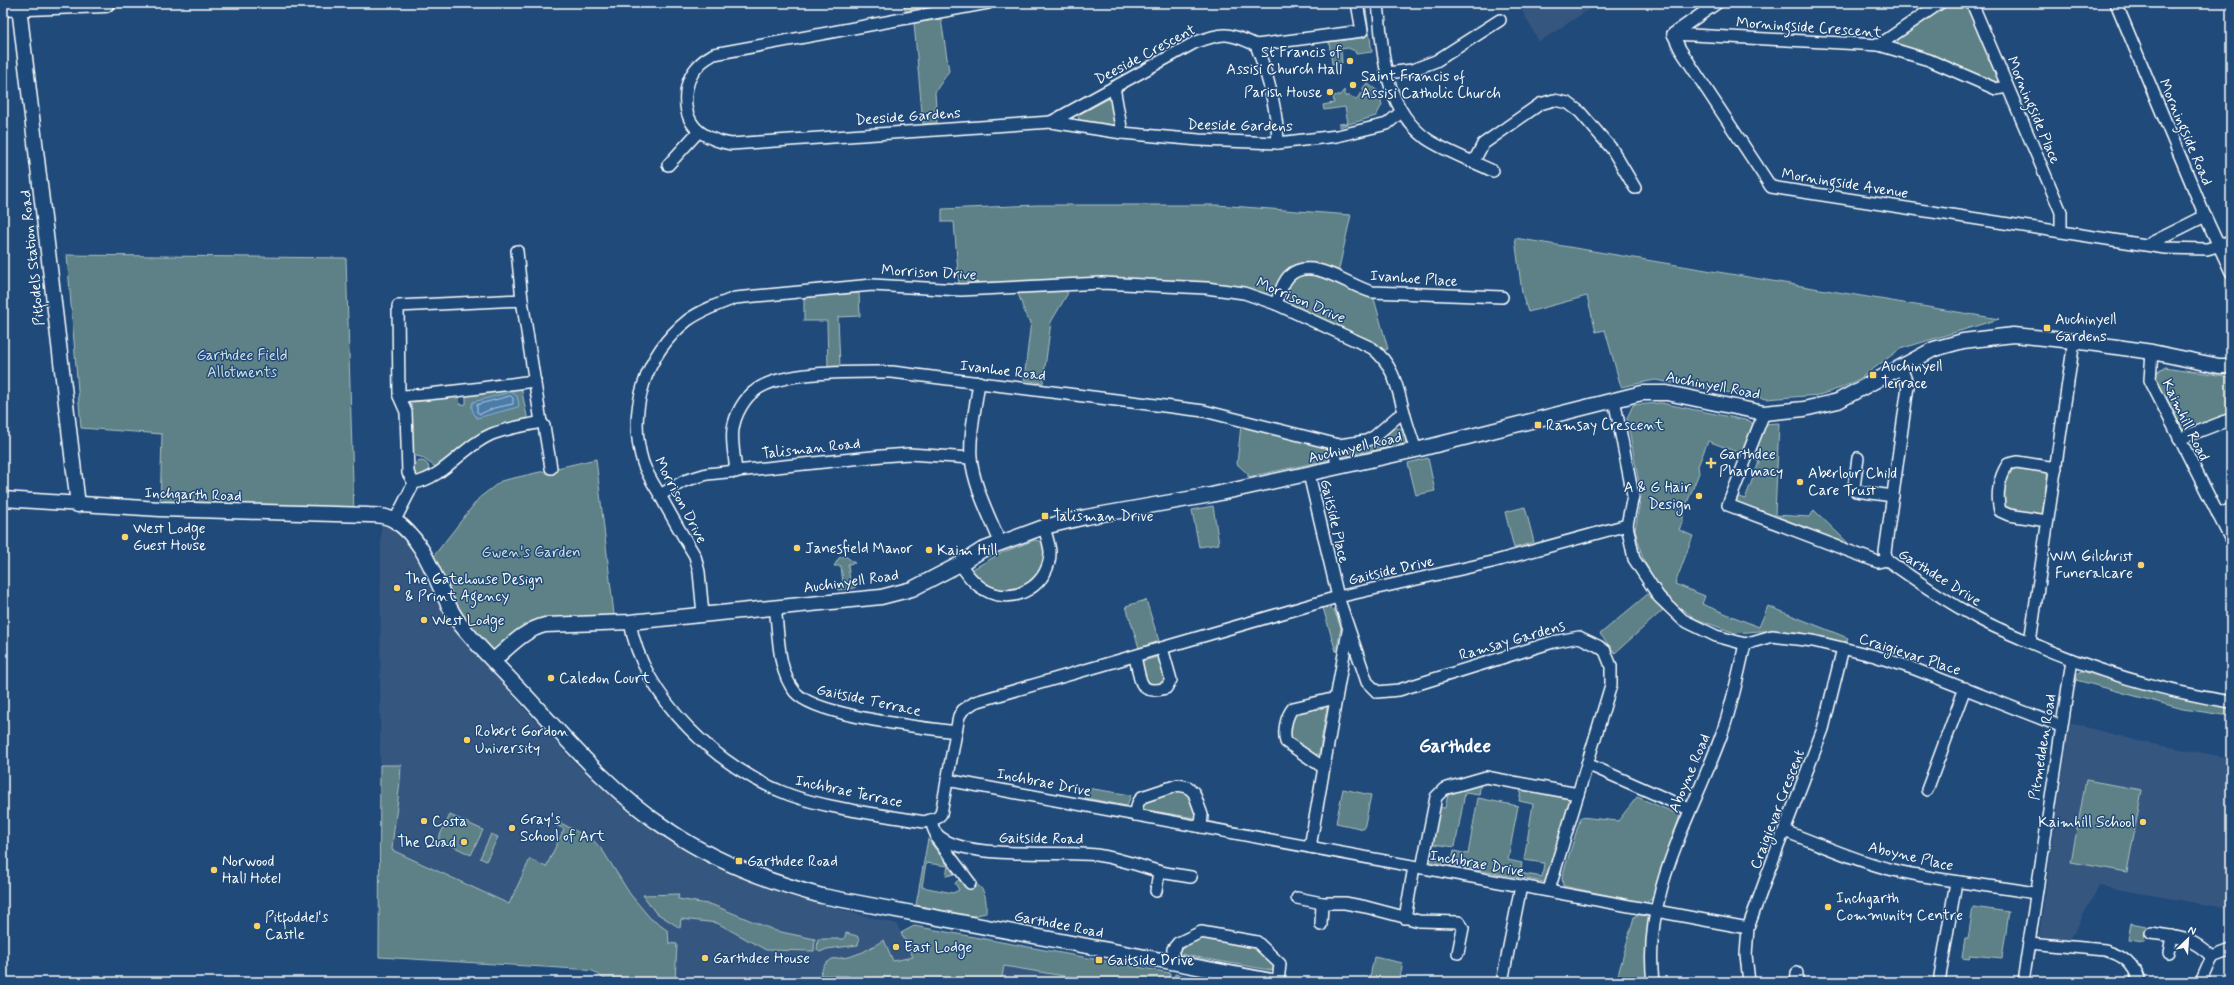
<svg xmlns="http://www.w3.org/2000/svg" width="2234" height="985" font-family="Mynerve,sans-serif">
  <rect width="100%" height="100%" fill="#1f4a7a"/>
  <filter id="ink" filterUnits="userSpaceOnUse"><feTurbulence type="fractalNoise" baseFrequency=".025" numOctaves="2"/><feDisplacementMap in="SourceGraphic" scale="8" xChannelSelector="R" yChannelSelector="G"/><feConvolveMatrix kernelMatrix="1 2 1 2 8 2 1 2 1" color-interpolation-filters="sRGB"/></filter>
  <g filter="url(#ink)">
    <g fill="#36567f">
      <polygon points="1518,3 1599,3 1539,42"/>
      <polygon points="381,521 387,521 412,541 463,638 531,716 577,765 634,816 689,854 744,879 789,896 897,924 901,933 914,926 1211,982 609,982 593,971 577,969 379,957"/>
      <polygon points="2070,723 2147,743 2231,758 2231,909 2099,886 2070,940 2039,936"/>
    </g>
    <g fill="#5d8186" stroke="#aec0c2">
      <polygon points="904,3 923,3 927,6 905,11"/>
      <polygon points="1360,3 1365,3 1372,52 1356,54 1355,51 1348,48 1341,49 1342,63 1332,64 1329,42 1365,37"/>
      <polygon points="1952,3 1965,3 1999,80 1995,83 1943,59 1898,45 1897,39"/>
      <polygon points="941,19 949,71 935,92 937,123 923,124 914,23"/>
      <polygon points="1367,83 1379,92 1382,105 1376,116 1339,127 1339,124 1348,123 1345,107 1324,110 1323,105 1334,103 1333,96 1340,95 1344,90 1345,96 1350,96 1356,100 1360,94 1364,94 1363,88"/>
      <polygon points="1110,98 1112,101 1116,122 1114,125 1079,120 1078,115"/>
      <polygon points="1038,205 1217,205 1351,215 1338,273 1306,264 1276,289 1265,294 1102,278 959,284 954,222 942,222 942,209"/>
      <polygon points="1515,238 1999,319 1900,349 1861,378 1841,388 1819,395 1766,399 1655,380 1621,387 1605,330 1596,332 1587,296 1528,312 1522,293"/>
      <polygon points="67,255 346,258 354,514 160,509 162,434 81,428"/>
      <path d="M 1303,273 L 1318,273 L 1373,295 L 1388,349 L 1382,351 L 1292,306 C 1279,290 1288,281 1303,273 Z"/>
      <polygon points="1065,291 1068,293 1051,322 1043,383 1024,380 1031,321 1027,319 1018,293"/>
      <polygon points="859,293 860,316 838,317 840,367 828,369 827,321 804,321 804,297"/>
      <polygon points="2165,367 2231,377 2231,415 2181,433 2153,381 2155,374"/>
      <polygon points="521,387 528,421 437,468 421,457 412,455 411,403 415,399 459,396 460,405 466,404 466,396 472,391"/>
      <polygon points="1661,403 1750,421 1753,424 1742,454 1708,441 1698,466 1699,473 1683,513 1683,520 1679,530 1693,536 1675,584 1705,596 1702,604 1759,627 1768,606 1848,638 1846,643 1799,632 1760,631 1735,633 1696,619 1675,604 1658,586 1643,559 1635,530 1641,495 1627,418 1633,405"/>
      <polygon points="1779,423 1775,515 1810,517 1814,510 1848,543 1841,545 1737,503 1736,496 1745,499 1759,462 1754,459 1753,454 1764,424"/>
      <polygon points="1241,425 1327,447 1331,454 1329,460 1248,477 1248,474 1237,464"/>
      <path d="M 1390,427 C 1401,427 1409,432 1405,444 L 1341,457 L 1341,453 L 1345,449 Z"/>
      <polygon points="1428,458 1435,491 1416,495 1408,463"/>
      <polygon points="596,459 615,623 545,625 494,660 464,629 429,562 479,498 501,481"/>
      <circle cx="421" cy="469" r="8"/>
      <polygon points="2013,466 2048,469 2042,516 2006,509 2002,504 2004,475"/>
      <polygon points="1213,506 1219,544 1199,547 1192,510"/>
      <polygon points="1525,507 1534,542 1514,548 1505,512"/>
      <polygon points="1035,540 1043,542 1046,555 1042,571 1021,590 1007,592 990,588 977,579 971,570 1003,552"/>
      <polygon points="845,556 855,563 848,564 850,582 857,581 855,588 838,590 835,584 843,583 841,566 834,566 839,558"/>
      <polygon points="1649,593 1663,610 1615,653 1600,634"/>
      <polygon points="1146,600 1159,641 1139,648 1126,606"/>
      <polygon points="1328,607 1334,610 1341,628 1336,652 1323,608"/>
      <polygon points="1161,656 1166,679 1163,685 1151,687 1146,684 1140,662"/>
      <path d="M 2082,671 C 2132,687 2180,700 2231,708 L 2231,716 L 2183,709 L 2076,680 L 2077,674 Z"/>
      <polygon points="1321,704 1327,707 1319,754 1313,755 1291,740 1290,735 1293,715 1297,710"/>
      <path d="M 380,765 L 401,765 C 400,794 394,821 392,850 L 509,904 L 530,859 L 546,867 L 564,829 L 556,825 L 557,821 L 593,840 L 603,851 L 630,894 L 650,918 L 668,931 L 669,943 L 677,944 L 675,981 L 609,982 L 593,971 L 577,969 L 379,957 Z"/>
      <polygon points="2086,780 2142,790 2127,872 2071,862"/>
      <polygon points="1481,781 1479,795 1465,793 1455,847 1433,844 1431,857 1452,861 1454,851 1468,854 1478,798 1518,806 1508,860 1522,863 1520,873 1542,877 1544,863 1524,860 1533,804 1519,801 1522,785 1569,794 1572,799 1547,881 1544,882 1426,861 1436,807 1445,808 1449,790"/>
      <polygon points="1087,788 1131,795 1127,806 1085,798"/>
      <polygon points="1343,789 1371,795 1364,829 1336,823"/>
      <polygon points="1175,791 1191,794 1198,812 1195,818 1142,809 1142,804 1145,801"/>
      <polygon points="1637,797 1680,815 1654,897 1646,903 1563,886 1562,877 1581,817 1618,821"/>
      <polygon points="450,815 483,830 471,855 438,839"/>
      <polygon points="491,834 498,837 486,861 480,858"/>
      <path d="M 928,839 L 954,874 L 946,876 L 948,866 L 926,863 L 922,887 L 953,893 L 959,890 L 955,883 L 961,878 C 983,885 987,890 986,913 L 972,916 L 916,905 Z"/>
      <polygon points="679,894 678,899 713,905 776,931 815,939 814,951 766,950 717,923 681,919 680,928 655,912 643,895"/>
      <polygon points="1973,907 2009,912 2002,958 1970,955 1969,959 1962,958 1965,939 1968,939"/>
      <polygon points="1637,915 1646,915 1649,921 1648,982 1616,982 1634,917"/>
      <polygon points="2131,923 2146,926 2144,942 2128,940"/>
      <polygon points="914,926 1170,973 1168,982 1100,982 1004,966 1001,982 849,982 849,976 820,975 824,965 832,959 849,957 863,952 884,940 893,961 913,957 901,933"/>
      <polygon points="846,933 857,936 859,939 858,945 827,949 820,952 817,950 818,939 844,939"/>
      <polygon points="1202,935 1256,947 1275,964 1275,971 1179,954 1182,946"/>
      <polygon points="1374,957 1403,963 1399,982 1369,982"/>
      <polygon points="1175,974 1211,982 1174,982"/>
    </g>
    <path fill="#4a7ba7" stroke="#92b0ca" d="M 511,392 L 517,396 L 519,405 L 518,407 L 477,418 C 473,413 470,407 473,402 Z"/>
    <g fill="none" stroke-linecap="round" stroke-linejoin="round">
      <polygon stroke="#b7cadc" stroke-width="1" points="511,396 513,398 513,404 494,408 480,414 477,412 477,405"/>
      <defs>
        <g id="minor">
          <path d="M 988,3 L 714,54 C 709,57 703,60 699,65 C 682,82 680,116 700,132 C 710,139 719,142 731,144 L 1051,122 L 1122,133 L 1199,140 L 1278,143 L 1337,136 L 1387,124 L 1401,112"/>
          <path d="M 1378,3 C 1383,52 1383,107 1427,139 C 1443,150 1474,162 1493,171"/>
          <polyline points="1717,3 1673,34 1680,49 1771,187 2165,248 2207,249 2231,242"/>
          <polyline points="1972,3 2061,212 2061,230"/>
          <polyline points="2116,3 2205,216 2231,272"/>
          <polyline points="1673,34 1879,45 1929,60 1996,89 2007,87"/>
          <polyline points="1256,45 1362,31 1357,3"/>
          <polyline points="1879,45 1940,3"/>
          <polyline points="1387,73 1412,70 1436,61 1500,20"/>
          <polyline points="1114,87 1122,133"/>
          <path d="M 1051,122 L 1194,43 C 1223,32 1228,32 1256,45 C 1269,78 1277,108 1278,143"/>
          <polyline points="1474,161 1483,144 1540,104 1554,100 1568,103 1580,112 1612,149 1635,188"/>
          <polyline points="668,165 699,131"/>
          <polyline points="2149,244 2205,216"/>
          <polyline points="517,251 522,300"/>
          <path d="M 1276,304 C 1279,295 1282,283 1289,276 C 1311,255 1349,286 1372,292 L 1502,297"/>
          <polyline points="2152,352 2150,380 2231,540"/>
          <path d="M 979,382 C 976,406 969,433 971,458 C 974,487 989,515 1000,542"/>
          <path d="M 399,396 C 445,394 490,386 535,381"/>
          <polyline points="1614,399 1633,496 1627,525 1634,559 1659,597 1683,620 1716,636 1745,644"/>
          <polyline points="1764,413 1728,505 1878,562 1887,560"/>
          <polyline points="541,422 544,426 551,468"/>
          <polyline points="2179,439 2231,419"/>
          <polyline points="1334,444 1337,468"/>
          <polyline points="1858,458 1854,487 1856,491 1893,496"/>
          <path d="M 736,472 C 735,458 731,442 733,429 C 735,415 744,398 756,390 C 782,370 859,372 892,372 L 1204,411 L 1339,445 L 1366,441 L 1375,436 L 1397,417 L 1404,414"/>
          <polyline points="1309,474 1338,597 1367,682 1377,692 1399,690 1553,642 1579,637 1598,646 1605,651 1611,666 1611,685 1549,890"/>
          <polyline points="660,495 684,481 707,474 882,456 909,454 971,458"/>
          <polyline points="2218,515 2231,509"/>
          <path d="M 395,520 L 414,483 C 445,477 463,446 492,434 C 507,428 525,426 541,422 L 522,300 L 398,306 L 399,396 L 406,412 L 408,473 L 414,483"/>
          <path d="M 2047,521 L 2009,515 L 2000,511 C 1996,495 1999,477 2008,464 L 2017,462 L 2056,468"/>
          <path d="M 1887,560 C 1917,581 1947,602 1979,619 C 1992,626 2006,632 2020,638 C 2088,669 2157,690 2231,702"/>
          <polyline points="1887,560 1885,552 1908,386 1901,367"/>
          <path d="M 960,564 C 967,574 974,584 985,590 C 1014,607 1051,584 1050,551 C 1049,543 1046,535 1044,527"/>
          <path d="M 775,607 C 779,634 777,670 795,692 C 815,716 921,727 955,732"/>
          <path d="M 703,614 L 699,572 L 695,556 C 683,536 671,516 660,495 C 654,485 647,474 643,463 C 627,411 645,354 688,320 C 702,310 719,304 735,298 L 872,285 L 961,290 L 1102,283 L 1206,288 L 1244,293 L 1276,304 L 1372,348 C 1394,365 1397,387 1404,412 C 1407,425 1412,438 1416,450"/>
          <path d="M 630,622 C 642,698 720,770 790,795 C 829,809 884,815 924,822 L 937,818 L 941,814 L 959,716 L 963,710 L 975,702 L 1338,597 L 1492,562 L 1627,525"/>
          <polyline points="2030,642 2074,341"/>
          <polyline points="1745,644 1772,636 1813,641 1875,656 1912,668 2060,726"/>
          <path d="M 1135,657 C 1141,680 1138,696 1166,688 L 1171,680 L 1162,648"/>
          <polyline points="1587,764 1689,809"/>
          <path d="M 1324,768 L 1286,742 C 1283,732 1286,716 1293,708 L 1336,698"/>
          <polyline points="947,780 1748,928"/>
          <polyline points="1927,790 1965,688"/>
          <polyline points="1135,815 1138,803 1142,797 1178,785 1188,787 1194,793 1202,815 1201,827"/>
          <path d="M 931,820 C 932,824 933,829 935,832 C 958,862 1060,850 1096,855 C 1118,858 1137,865 1158,871 C 1168,874 1180,875 1191,877"/>
          <path d="M 1784,831 C 1820,844 1855,861 1893,870 C 1940,881 1988,885 2035,893"/>
          <polyline points="936,834 937,839 970,883"/>
          <polyline points="1310,847 1348,631"/>
          <polyline points="1422,868 1436,797 1444,789 1486,777 1578,794"/>
          <polyline points="1156,891 1159,872"/>
          <polyline points="1297,898 1322,903 1345,903 1366,907 1419,921 1459,922 1463,928 1458,953"/>
          <polyline points="1405,918 1414,867"/>
          <polyline points="1321,925 1322,903"/>
          <path d="M 2151,933 C 2178,937 2192,937 2212,957"/>
          <path d="M 2029,943 L 2105,950 C 2123,955 2134,963 2139,982"/>
          <polyline points="2169,953 2172,936"/>
          <polyline points="1172,963 1173,949 1178,943 1201,932 1257,942 1280,964 1278,982"/>
          <polyline points="1940,976 1956,882"/>
          <polyline points="1502,982 1521,886"/>
          <path d="M 1653,982 C 1642,893 1692,816 1721,736 C 1732,706 1738,675 1745,644"/>
          <polyline points="1749,982 1746,955 1748,928 1769,870 1823,729 1843,648"/>
          <polyline points="1796,982 1797,973"/>
          <polyline points="2023,982 2072,660"/>
          <polyline points="2201,982 2212,957 2231,950"/>
        </g>
        <g id="tertiary">
          <polyline points="19,7 78,505"/>
          <path d="M 3,499 L 160,509 L 369,515 C 377,515 388,516 395,521 C 432,545 437,597 464,629 C 484,653 507,675 529,699 C 572,746 616,796 670,831 C 715,862 770,882 822,896 L 1277,982"/>
          <path d="M 494,660 C 509,647 524,630 545,625 L 630,622 L 881,597 L 912,589 L 960,564 L 982,550 L 1044,527 L 1086,517 L 1211,495 L 1416,450 L 1642,393 L 1667,393 L 1764,413 L 1804,409 L 1838,401 L 1934,349 L 1963,341 L 2013,335 L 2074,341 L 2152,352 L 2219,366 L 2231,366"/>
        </g>
        <polyline id="primary" points="3,7 105,3"/>
      </defs>
      <use href="#minor" stroke="#fff" stroke-width="14"/>
      <use href="#tertiary" stroke="#fff" stroke-width="17"/>
      <use href="#primary" stroke="#fff" stroke-width="21"/>
      <use href="#minor" stroke="#1f4a7a" stroke-width="11"/>
      <use href="#tertiary" stroke="#1f4a7a" stroke-width="14"/>
      <use href="#primary" stroke="#1f4a7a" stroke-width="18"/>
    </g>
  </g>
  <g fill="#ffd166" stroke="#1f4a7a" stroke-width="1.5">
    <circle cx="1350" cy="61" r="4"/>
    <circle cx="1353" cy="85" r="4"/>
    <circle cx="1330" cy="92" r="4"/>
    <rect x="2043" y="324" width="8" height="8" rx="2"/>
    <rect x="1869" y="371" width="8" height="8" rx="2"/>
    <rect x="1534" y="421" width="8" height="8" rx="2"/>
    <path d="M1709 457h4v4h4v4h-4v4h-4v-4h-4v-4h4z"/>
    <circle cx="1800" cy="482" r="4"/>
    <circle cx="1699" cy="496" r="4"/>
    <rect x="1041" y="512" width="8" height="8" rx="2"/>
    <circle cx="125" cy="537" r="4"/>
    <circle cx="797" cy="548" r="4"/>
    <circle cx="929" cy="550" r="4"/>
    <circle cx="2141" cy="565" r="4"/>
    <circle cx="397" cy="588" r="4"/>
    <circle cx="424" cy="620" r="4"/>
    <circle cx="551" cy="678" r="4"/>
    <circle cx="467" cy="740" r="4"/>
    <circle cx="424" cy="821" r="4"/>
    <circle cx="2143" cy="822" r="4"/>
    <circle cx="512" cy="828" r="4"/>
    <circle cx="464" cy="842" r="4"/>
    <rect x="735" y="857" width="8" height="8" rx="2"/>
    <circle cx="214" cy="870" r="4"/>
    <circle cx="1828" cy="907" r="4"/>
    <circle cx="257" cy="926" r="4"/>
    <circle cx="896" cy="947" r="4"/>
    <circle cx="705" cy="958" r="4"/>
    <rect x="1095" y="956" width="8" height="8" rx="2"/>
  </g>
  <g text-anchor="middle" stroke-width="3" stroke-linejoin="round" paint-order="stroke">
    <g font-size="15" fill="#fff" stroke="#1f4a7a">
      <text transform="translate(1809 27) rotate(4)" y="5">Morningside Crescent</text>
      <text transform="translate(1145 54) rotate(-28)" y="5">Deeside Crescent</text>
      <text transform="translate(2034 110) rotate(67)" y="5">Morningside Place</text>
      <text transform="translate(908 116) rotate(-4)" y="5">Deeside Gardens</text>
      <text transform="translate(1240 125) rotate(1)" y="5">Deeside Gardens</text>
      <text transform="translate(2186 132) rotate(67)" y="5">Morningside Road</text>
      <text transform="translate(1845 183) rotate(9)" y="5">Morningside Avenue</text>
      <text transform="translate(32 258) rotate(-96)" y="5">Pitfodels Station Road</text>
      <text transform="translate(929 272) rotate(3)" y="5">Morrison Drive</text>
      <text transform="translate(1414 278) rotate(4)" y="5">Ivanhoe Place</text>
      <text transform="translate(1301 300) rotate(23)" y="5">Morrison Drive</text>
      <text transform="translate(1003 370) rotate(7)" y="5">Ivanhoe Road</text>
      <text transform="translate(1713 385) rotate(11)" y="5">Auchinyell Road</text>
      <text transform="translate(2186 420) rotate(64)" y="5">Kaimhill Road</text>
      <text transform="translate(1355 447) rotate(-13)" y="5">Auchinyell Road</text>
      <text transform="translate(811 448) rotate(-6)" y="5">Talisman Road</text>
      <text transform="translate(193 494) rotate(2)" y="5">Inchgarth Road</text>
      <text transform="translate(681 500) rotate(62)" y="5">Morrison Drive</text>
      <text transform="translate(1335 521) rotate(77)" y="5">Gaitside Place</text>
      <text transform="translate(1391 570) rotate(-13)" y="5">Gaitside Drive</text>
      <text transform="translate(1940 577) rotate(32)" y="5">Garthdee Drive</text>
      <text transform="translate(851 581) rotate(-8)" y="5">Auchinyell Road</text>
      <text transform="translate(1512 640) rotate(-16)" y="5">Ramsay Gardens</text>
      <text transform="translate(1910 654) rotate(18)" y="5">Craigievar Place</text>
      <text transform="translate(869 700) rotate(12)" y="5">Gaitside Terrace</text>
      <text transform="translate(2042 747) rotate(-81)" y="5">Pitmedden Road</text>
      <text transform="translate(1689 773) rotate(-67)" y="5">Aboyne Road</text>
      <text transform="translate(1044 782) rotate(11)" y="5">Inchbrae Drive</text>
      <text transform="translate(849 791) rotate(12)" y="5">Inchbrae Terrace</text>
      <text transform="translate(1777 809) rotate(-69)" y="5">Craigievar Crescent</text>
      <text transform="translate(1041 838) rotate(1)" y="5">Gaitside Road</text>
      <text transform="translate(1911 856) rotate(13)" y="5">Aboyne Place</text>
      <text transform="translate(1477 863) rotate(10)" y="5">Inchbrae Drive</text>
      <text transform="translate(1059 924) rotate(11)" y="5">Garthdee Road</text>
    </g>
    <g font-size="15" fill="#fff" stroke="#1f4a7a" text-anchor="start">
      <text x="1342" y="57" text-anchor="end">St Francis of<tspan x="1342" dy="17">Assisi Church Hall</tspan></text>
      <text x="1361" y="81">Saint Francis of<tspan x="1361" dy="17">Assisi Catholic Church</tspan></text>
      <text x="1322" y="97" text-anchor="end">Parish House</text>
      <text x="2055" y="324">Auchinyell<tspan x="2055" dy="17">Gardens</tspan></text>
      <text x="1881" y="371">Auchinyell<tspan x="1881" dy="17">Terrace</tspan></text>
      <text x="1546" y="430">Ramsay Crescent</text>
      <text x="1719" y="459">Garthdee<tspan x="1719" dy="17">Pharmacy</tspan></text>
      <text x="1808" y="478">Aberlour Child<tspan x="1808" dy="17">Care Trust</tspan></text>
      <text x="1691" y="492" text-anchor="end">A &amp; G Hair<tspan x="1691" dy="17">Design</tspan></text>
      <text x="1053" y="521">Talisman Drive</text>
      <text x="133" y="533">West Lodge<tspan x="133" dy="17">Guest House</tspan></text>
      <text x="805" y="553">Janesfield Manor</text>
      <text x="937" y="555">Kaim Hill</text>
      <text x="2133" y="561" text-anchor="end">WM Gilchrist<tspan x="2133" dy="17">Funeralcare</tspan></text>
      <text x="405" y="584">The Gatehouse Design<tspan x="405" dy="17">&amp; Print Agency</tspan></text>
      <text x="432" y="625">West Lodge</text>
      <text x="559" y="683">Caledon Court</text>
      <text x="475" y="736">Robert Gordon<tspan x="475" dy="17">University</tspan></text>
      <text x="520" y="824">Gray's<tspan x="520" dy="17">School of Art</tspan></text>
      <text x="432" y="826">Costa</text>
      <text x="2135" y="827" text-anchor="end">Kaimhill School</text>
      <text x="456" y="847" text-anchor="end">The Quad</text>
      <text x="222" y="866">Norwood<tspan x="222" dy="17">Hall Hotel</tspan></text>
      <text x="747" y="866">Garthdee Road</text>
      <text x="1836" y="903">Inchgarth<tspan x="1836" dy="17">Community Centre</tspan></text>
      <text x="265" y="922">Pitfoddel's<tspan x="265" dy="17">Castle</tspan></text>
      <text x="904" y="952">East Lodge</text>
      <text x="713" y="963">Garthdee House</text>
      <text x="1107" y="965">Gaitside Drive</text>
    </g>
    <g font-size="15" fill="#d6e0e1" stroke="#1f4a7a">
      <text x="242" y="360">Garthdee Field<tspan x="242" dy="17">Allotments</tspan></text>
      <text x="531" y="557">Gwen's Garden</text>
    </g>
    <g font-size="19" font-weight="bold" fill="#fff" stroke="#1f4a7a">
      <text x="1455" y="752">Garthdee</text>
    </g>
  </g>
  <rect width="2234" height="985" fill="none" stroke="#1f4a7a" stroke-width="16"/>
  <rect x="8" y="8" width="2218" height="969" fill="none" stroke="#fff" stroke-width="1.5" filter="url(#ink)"/>
  <g transform="translate(2188 939) rotate(25)" stroke="#1f4a7a" stroke-width="3" paint-order="stroke">
  <path d="M0-3L7 15L0 10L-7 15Z" fill="#ffffff"/>
  <text y="-6" font-size="11" font-weight="bold" text-anchor="middle" fill="#ffffff">N</text>
  </g>
</svg>
